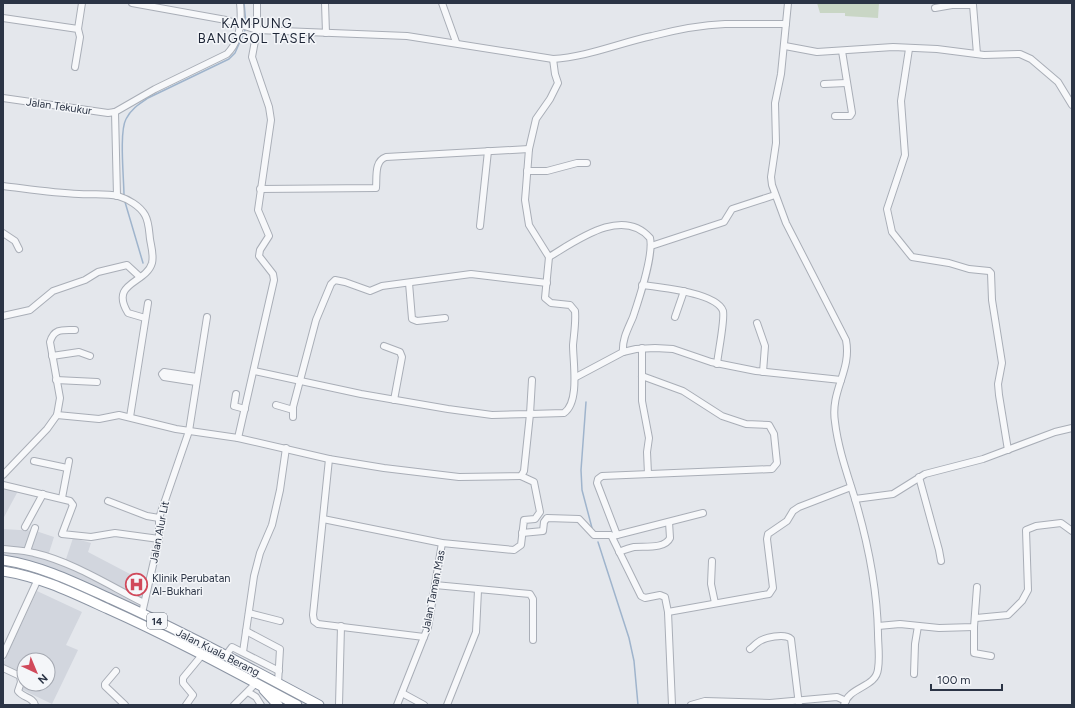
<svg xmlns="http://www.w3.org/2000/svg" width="1075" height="708" font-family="Figtree,sans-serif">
  <rect width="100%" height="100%" fill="#e4e7ec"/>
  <g fill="#d2d6de">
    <polygon points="3,488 18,491 3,519"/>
    <polygon points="3,529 36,531 54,537 48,556 65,562 73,538 91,543 88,552 149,584 144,609 65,573 27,561 3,556"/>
    <polygon points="37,591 82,612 66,645 78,650 52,704 21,689 24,683 48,684 48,660 24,660 24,674 3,664"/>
  </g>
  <polygon fill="#c9d6c5" points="817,3 879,3 878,18 845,16 845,13 820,13"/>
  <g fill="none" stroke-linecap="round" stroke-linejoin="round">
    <g stroke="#9fb4cc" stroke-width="1.5">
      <polyline points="244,3 246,24"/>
      <path d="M 124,196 C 124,179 119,132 126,119 C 131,109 139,104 148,98 L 229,59 L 235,53 L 246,28"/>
      <polyline points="125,202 143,263"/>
      <polyline points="586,402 581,470 582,490 592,528"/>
      <polyline points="598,542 629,638 634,661 638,705"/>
    </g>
    <defs>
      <g id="minor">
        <path d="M 132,3 L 226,20 L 257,30 L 407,36 L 553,59 C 587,57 619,43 652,36 C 675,30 701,25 725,24 C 745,24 766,24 786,24"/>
        <polyline points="325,3 326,33"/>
        <polyline points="442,3 456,42"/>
        <path d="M 788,3 L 781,74 L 775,103 L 776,143 L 771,177 L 772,185 L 786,223 L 846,340 C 852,371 830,390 835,422 C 838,448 847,473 855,499 C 868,543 877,587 878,633 C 878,645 880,657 878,669 C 876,688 849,686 844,705"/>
        <polyline points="935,8 952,5 973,5 977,54"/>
        <polyline points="3,18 78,29 80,37 75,67"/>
        <polyline points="78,29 82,3"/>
        <polyline points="785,46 817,52 893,47 937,49 984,55 1020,54 1031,59 1058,82 1072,105"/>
        <polyline points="909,49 901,101 905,155 887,209 892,232 912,257 949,263 969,269 989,271 991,273 992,300 1002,363 998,384 999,395 1008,450"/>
        <polyline points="824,84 846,83"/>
        <path d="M 3,98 L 108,113 L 115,112 L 155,89 L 227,54 C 240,41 242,21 240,3"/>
        <polyline points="115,112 117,196"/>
        <polyline points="835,116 850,116 852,113 842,51"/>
        <polyline points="527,171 547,171 577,163 587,163"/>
        <path d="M 3,186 C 28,189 53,193 79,194 C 91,195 106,193 118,196 C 128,199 140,206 145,215 C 149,222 149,231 150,239 C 151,246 154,255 152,263 C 146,284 109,282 128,313 L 145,318"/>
        <path d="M 260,189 L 376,188 C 377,177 374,161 386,157 L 529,149"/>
        <polyline points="480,226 488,151"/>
        <polyline points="3,233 15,241 19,249"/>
        <polyline points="651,246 724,222 732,209 775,195"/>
        <path d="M 549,257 C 576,241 622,206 650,238 C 654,255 639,299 633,317 C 628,329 622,339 623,352"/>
        <polyline points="409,283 412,319 417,321 445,318"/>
        <path d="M 642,285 C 659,287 717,293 723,311 C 725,320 718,353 717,364"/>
        <polyline points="3,316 30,310 53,291 85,280 98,272 127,265 140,277"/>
        <polyline points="675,317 684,291"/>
        <polyline points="757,323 765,346 763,372"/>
        <polyline points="384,346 400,352 402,357 394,400"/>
        <polyline points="642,348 642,401 649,438 647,452 648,474"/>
        <polyline points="52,356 79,352 90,356"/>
        <polyline points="254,371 361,394 448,409 492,415 530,414 532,380"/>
        <polyline points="576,377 623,352 636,349 655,348 673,349 711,362 756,371 841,380"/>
        <polyline points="56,380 97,382"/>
        <polyline points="196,382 164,377 162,374 164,372 197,377"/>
        <polyline points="236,394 234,406 245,409"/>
        <polyline points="276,405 293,410"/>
        <path d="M 57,415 L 99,419 L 119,415 L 176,429 L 238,438 L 329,459 L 384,468 L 459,477 L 521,476 L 524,471 L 530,414 L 564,413 C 580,402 573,362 573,345 C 574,334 576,322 575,311 L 570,305 L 551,303 L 545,298 L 549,257 L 529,225 L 525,200 L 526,188 L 529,149 L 536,119 L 550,99 L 558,83 L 555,74 L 553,59"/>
        <polyline points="130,417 148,303"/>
        <polyline points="293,417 293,407 316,320 331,284 335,280 345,282 370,291 382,286 471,274 547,283"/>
        <polyline points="238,438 274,280 273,274 259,256 260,250 269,236 258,210 271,120 269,107 252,57 257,30 257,3"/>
        <polyline points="329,459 313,615 314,621 318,624 424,637"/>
        <polyline points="34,461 67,468"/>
        <path d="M 3,475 L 47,429 L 57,415 L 60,398 L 50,342 C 54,328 63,330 75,330"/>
        <polyline points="919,477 939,550 941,561"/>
        <polyline points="3,485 70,501 73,505 62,534 91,537 115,533 159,539"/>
        <polyline points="62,498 69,461"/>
        <polyline points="855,499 893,494 925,474 983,459 1055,432 1072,428"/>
        <polyline points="108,501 147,516 159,518"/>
        <polyline points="323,519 442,543 514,550 521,545 524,520 535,519 540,512 534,482 521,476"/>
        <polyline points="25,527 43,494"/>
        <polyline points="522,533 543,531 544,522 547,518 579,519 594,535 611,535 641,596 645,598 660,595 665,597 668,612 672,705"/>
        <polyline points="617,535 597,483 598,479 602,476 772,469 777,463 774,434 769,425 746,424 722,416 683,391 642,376"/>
        <polyline points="613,536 703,513"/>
        <path d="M 3,549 C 13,550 24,550 34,553 C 73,562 108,585 144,603"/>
        <polyline points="27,551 35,528"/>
        <path d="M 619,552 C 624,550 629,548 634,547 C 645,546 665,549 670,538 L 669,522"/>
        <polyline points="712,561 711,584 715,603"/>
        <polyline points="435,585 530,594 533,599 533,640"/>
        <polyline points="668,612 769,594 773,588 767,539 768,534 787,521 793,511 799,507 851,487"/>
        <polyline points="142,613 159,539 159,518 189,431 207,317"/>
        <polyline points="249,613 280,621"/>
        <polyline points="976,618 1008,615 1022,601 1028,590 1026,530 1036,526 1061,523 1072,531"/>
        <polyline points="878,626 900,624 939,628 974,627 977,587"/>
        <polyline points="974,627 974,653 991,656"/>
        <polyline points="246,631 280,649 278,683"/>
        <path d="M 750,649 C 753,647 754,645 757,643 C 764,637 785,633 791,639 L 799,705"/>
        <polyline points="243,652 254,576 260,553 272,525 280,490 286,448"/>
        <polyline points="3,655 38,579"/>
        <polyline points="226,655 232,647 279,671"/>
        <path d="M 3,668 L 20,676 L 21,682 L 18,691 C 23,698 33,697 35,705"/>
        <polyline points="116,671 105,684 105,686 125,705"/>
        <polyline points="914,674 915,644 918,626"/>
        <polyline points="248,692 256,697 261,705"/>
        <polyline points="402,693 424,705"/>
        <polyline points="186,705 193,695 183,683 183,678 202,655"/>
        <polyline points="234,705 256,683"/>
        <polyline points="339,705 341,626"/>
        <polyline points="397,705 428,627 442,543"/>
        <polyline points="447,705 476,632 478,590"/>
        <polyline points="691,705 705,701 770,703 837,697 846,701"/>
      </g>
      <g id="highway">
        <path d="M 3,560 C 42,566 76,583 111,599 C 182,631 251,669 319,705"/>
        <path d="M 3,571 C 41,577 73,593 108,609 C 173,638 235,672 297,705"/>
        <polyline points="264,690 278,705"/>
      </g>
    </defs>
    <use href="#minor" stroke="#a9aeb7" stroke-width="8"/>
    <use href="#highway" stroke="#8b94a3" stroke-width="11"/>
    <use href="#minor" stroke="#f7f8fa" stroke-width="6"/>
    <use href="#highway" stroke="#fff" stroke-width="9"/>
  </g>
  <defs>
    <symbol id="hospital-ring" viewBox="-11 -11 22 22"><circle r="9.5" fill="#f4f6f9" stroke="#d1495b" stroke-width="1.5"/><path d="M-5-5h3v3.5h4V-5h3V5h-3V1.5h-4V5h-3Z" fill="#d1495b"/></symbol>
  </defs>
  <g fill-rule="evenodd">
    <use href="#hospital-ring" x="124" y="572" width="25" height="25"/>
  </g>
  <g text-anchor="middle" stroke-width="3" stroke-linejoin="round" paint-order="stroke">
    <rect fill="#f4f6f9" stroke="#676e7b" stroke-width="1" x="147" y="613" width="20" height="16" rx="3"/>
    <g font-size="10" font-weight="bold" fill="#2b3445">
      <text x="157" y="625">14</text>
    </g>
    <g font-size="11" fill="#2b3445" stroke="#f4f6f9">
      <text transform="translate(59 106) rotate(8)" y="4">Jalan Tekukur</text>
      <text transform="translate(159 532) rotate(-79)" y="4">Jalan Alur Lit</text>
      <text transform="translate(433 591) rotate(-79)" y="4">Jalan Taman Mas</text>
      <text transform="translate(218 652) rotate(27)" y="4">Jalan Kuala Berang</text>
    </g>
    <g font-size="11" fill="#2b3445" stroke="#f4f6f9" text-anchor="start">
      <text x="152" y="582">Klinik Perubatan<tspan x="152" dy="13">Al-Bukhari</tspan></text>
    </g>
    <g font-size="13" letter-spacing="1" fill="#1d2536" stroke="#f4f6f9">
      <text x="257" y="28">KAMPUNG<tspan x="257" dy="15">BANGGOL TASEK</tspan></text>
    </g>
  </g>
  <rect width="1075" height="708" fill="none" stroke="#2b3445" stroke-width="8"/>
  <g transform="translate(36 672) rotate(136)"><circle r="19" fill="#f4f6f9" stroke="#a4a8b1"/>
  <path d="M0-3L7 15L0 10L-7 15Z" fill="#d1495b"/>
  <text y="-6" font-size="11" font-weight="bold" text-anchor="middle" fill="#2b3445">N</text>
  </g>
  <path d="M931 684v6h71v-6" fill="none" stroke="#2b3445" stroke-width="2"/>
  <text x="937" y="684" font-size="12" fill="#2b3445" stroke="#f4f6f9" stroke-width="3" paint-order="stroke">100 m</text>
</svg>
